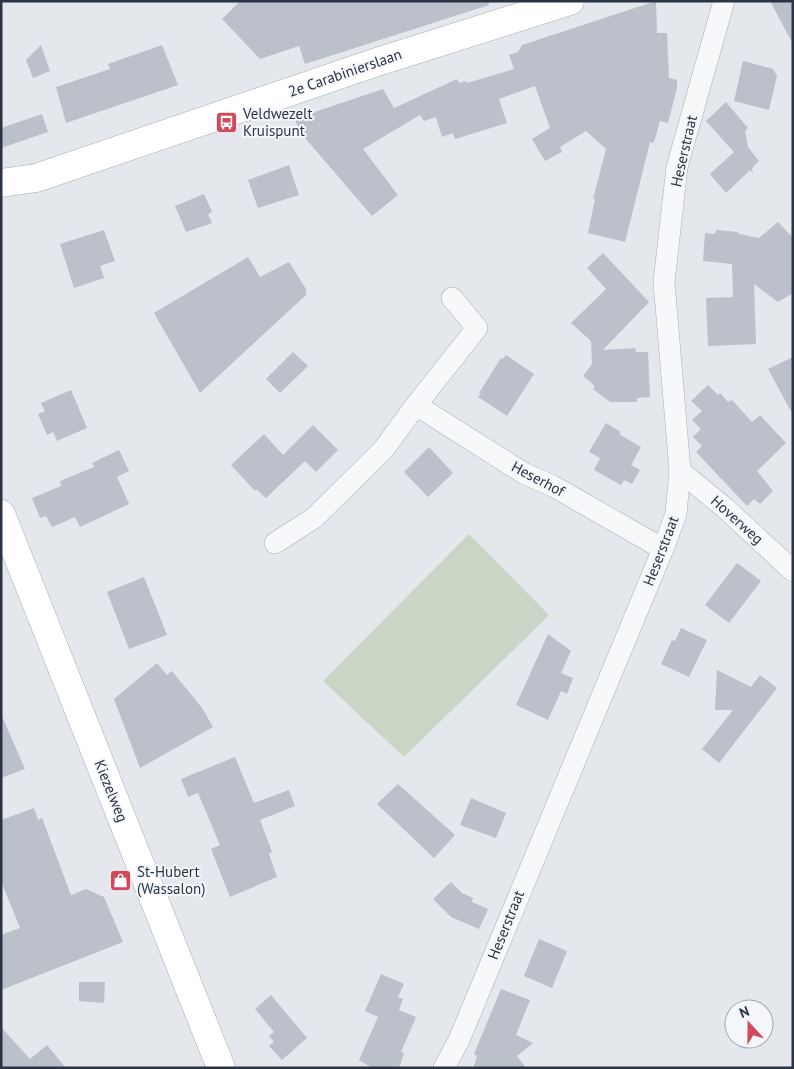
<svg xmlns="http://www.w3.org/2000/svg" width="794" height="1069" font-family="'PT Sans',sans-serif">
  <rect width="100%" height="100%" fill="#e4e7ec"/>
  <polygon fill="#c9d6c5" points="469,534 549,615 404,757 323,681"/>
  <g fill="#bbc0ca">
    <polygon points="240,1 488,1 489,5 305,64 299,46 260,59 222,19"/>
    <polygon points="656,1 657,33 667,33 669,78 677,80 677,88 668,123 660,121 655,139 653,143 650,142 625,242 588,233 595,199 593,199 606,149 586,131 560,147 562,152 545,161 532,139 550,128 535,86 499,99 507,123 455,139 453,133 442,137 436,117 424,121 420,115 363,149 398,195 372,216 305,138 294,119 383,89 394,108 457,79 459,83 466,81 467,83 514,69 509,55 518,52 522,45"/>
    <polygon points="770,1 793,1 793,44"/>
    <polygon points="41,45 50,71 33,78 26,60"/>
    <polygon points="162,45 178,85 66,123 56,87 110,69 108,64"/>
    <polygon points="743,61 773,69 777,76 769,110 734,101"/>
    <polygon points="726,102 748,128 745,131 748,147 759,161 752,168 753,173 750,170 726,193 710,174 734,152 706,121"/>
    <polygon points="42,114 48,132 1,148 1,128"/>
    <polygon points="289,165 299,195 258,208 248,180"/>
    <polygon points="204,194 212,212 208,214 212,223 186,232 175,206"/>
    <polygon points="778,222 793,238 793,293 778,302 754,284 756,344 708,346 706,298 733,297 732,264 703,261 705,233 715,234 716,230 738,232 739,234 759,238"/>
    <polygon points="104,230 115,261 100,266 104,278 74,288 60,244"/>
    <polygon points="603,253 649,302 603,350 635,348 636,352 648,352 650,397 637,398 637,402 610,402 593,389 595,386 583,376 592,364 591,341 571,323 606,289 587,268"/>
    <polygon points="248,257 260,277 289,262 306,289 306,295 200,393 154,313"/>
    <polygon points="293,352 308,366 280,393 266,379"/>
    <polygon points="506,355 534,374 507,416 478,397 481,394 479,393 501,358 503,359"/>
    <polygon points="793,357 793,415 768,369"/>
    <polygon points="708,385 718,395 720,393 728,402 732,400 752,422 760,415 786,443 757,471 773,491 760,504 754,499 747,506 696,452 702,446 693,437 701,429 692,420 702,411 691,401"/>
    <polygon points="71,390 87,428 57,441 53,432 47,435 38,414 45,411 41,403"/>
    <polygon points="606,423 621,432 619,434 641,447 631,465 640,470 632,484 624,480 621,485 594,470 600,458 589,452"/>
    <polygon points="313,425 338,450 316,472 305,461 266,498 256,489 255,491 231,465 264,434 283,455"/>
    <polygon points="429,447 453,473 428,497 404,472"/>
    <polygon points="119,450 129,471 117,477 129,504 80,527 75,517 52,527 46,516 40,518 32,498 61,486 60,481 94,467 92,463"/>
    <polygon points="737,563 761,581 729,623 705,605"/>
    <polygon points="144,577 167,635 129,649 107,592"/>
    <polygon points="681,628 707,640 689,677 661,664 672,640 675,641"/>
    <polygon points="548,634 571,651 561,673 573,678 567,694 561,691 548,720 516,705"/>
    <polygon points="157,663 167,675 172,671 202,708 213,727 140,768 114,699"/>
    <polygon points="717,670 751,687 760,675 777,688 719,763 702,749 733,710 715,710"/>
    <polygon points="1,714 25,769 1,778"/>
    <polygon points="235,757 254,803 289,790 295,806 260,820 272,852 269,854 277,877 230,897 211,849 220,845 198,793 188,797 181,779"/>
    <polygon points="398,784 455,835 434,858 377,804"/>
    <polygon points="471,798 506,813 496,838 460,825"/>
    <polygon points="34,808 38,820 42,818 71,895 86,889 104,897 123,942 1,990 1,935 20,928 1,881 1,820"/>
    <polygon points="451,882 462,893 473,898 472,902 488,909 479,929 451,917 433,899"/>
    <polygon points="539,939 567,951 552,988 524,976"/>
    <polygon points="381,974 404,984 398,997 403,999 399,1010 416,1017 401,1052 404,1053 399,1068 372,1068 359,1060 378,1017 365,1011"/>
    <polygon points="79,982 105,982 104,1003 79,1001"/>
    <polygon points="501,989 530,1000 516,1035 533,1043 517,1056 526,1068 473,1068 477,1056 474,1054"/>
    <polygon points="271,995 307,1038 282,1060 269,1046 274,1042 269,1036 274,1032 255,1009"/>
    <polygon points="1,1027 30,1059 47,1045 66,1068 1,1068"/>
  </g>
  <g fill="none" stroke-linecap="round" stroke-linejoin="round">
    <defs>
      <g id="minor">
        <polyline points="416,405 525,474 553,486 663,549"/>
        <polyline points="680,471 725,508 793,571"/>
        <polyline points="275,543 314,518 383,450 416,405 477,328 452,298"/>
        <polyline points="444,1068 459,1040 663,549 676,514 680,471 664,282 677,167 724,1"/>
      </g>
      <g id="primary">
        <polyline points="1,183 36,178 377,62 570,1"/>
        <polyline points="1,514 221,1068"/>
      </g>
    </defs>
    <use href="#minor" stroke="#a9aeb7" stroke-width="22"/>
    <use href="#primary" stroke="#a3abb8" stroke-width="29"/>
    <use href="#minor" stroke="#f7f8fa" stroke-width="21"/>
    <use href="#primary" stroke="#fff" stroke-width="28"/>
  </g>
  <defs>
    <symbol id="bus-square" viewBox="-11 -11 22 22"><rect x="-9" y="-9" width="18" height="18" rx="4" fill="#d1495b" stroke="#f4f6f9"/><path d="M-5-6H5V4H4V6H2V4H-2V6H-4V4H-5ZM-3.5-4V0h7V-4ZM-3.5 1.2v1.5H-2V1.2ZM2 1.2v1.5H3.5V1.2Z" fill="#fff"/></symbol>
    <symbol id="shop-square" viewBox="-11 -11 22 22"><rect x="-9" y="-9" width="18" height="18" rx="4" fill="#d1495b" stroke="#f4f6f9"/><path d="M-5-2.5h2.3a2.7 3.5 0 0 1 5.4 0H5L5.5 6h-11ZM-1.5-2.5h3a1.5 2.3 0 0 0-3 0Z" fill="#fff"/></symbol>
  </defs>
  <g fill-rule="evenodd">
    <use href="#bus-square" x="214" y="110" width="25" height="25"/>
    <use href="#shop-square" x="108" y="868" width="25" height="25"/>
  </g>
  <g text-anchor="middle" stroke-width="4" stroke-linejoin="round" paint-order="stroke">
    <g font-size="15" fill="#2b3445" stroke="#f4f6f9">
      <text transform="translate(345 73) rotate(-19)" y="5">2e Carabinierslaan</text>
      <text transform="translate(684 151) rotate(-77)" y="5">Heserstraat</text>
      <text transform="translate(538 479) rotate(28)" y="5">Heserhof</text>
      <text transform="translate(737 520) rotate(42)" y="5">Hoverweg</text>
      <text transform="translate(661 551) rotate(-69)" y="5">Heserstraat</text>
      <text transform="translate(111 791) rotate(68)" y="5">Kiezelweg</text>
      <text transform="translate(506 925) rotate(-68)" y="5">Heserstraat</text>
    </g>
    <g font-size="15" fill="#2b3445" stroke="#f4f6f9" text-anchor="start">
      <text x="243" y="119">Veldwezelt<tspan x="243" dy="17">Kruispunt</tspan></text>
      <text x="137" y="877">St-Hubert<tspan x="137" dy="17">(Wassalon)</tspan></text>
    </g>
  </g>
  <rect width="794" height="1069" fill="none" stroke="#2b3445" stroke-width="5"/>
  <g transform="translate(749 1024) rotate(339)"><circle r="24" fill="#f4f6f9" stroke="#a4a8b1"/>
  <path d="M0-4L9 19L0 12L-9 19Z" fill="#d1495b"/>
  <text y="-8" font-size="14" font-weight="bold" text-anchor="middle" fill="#2b3445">N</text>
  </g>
</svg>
